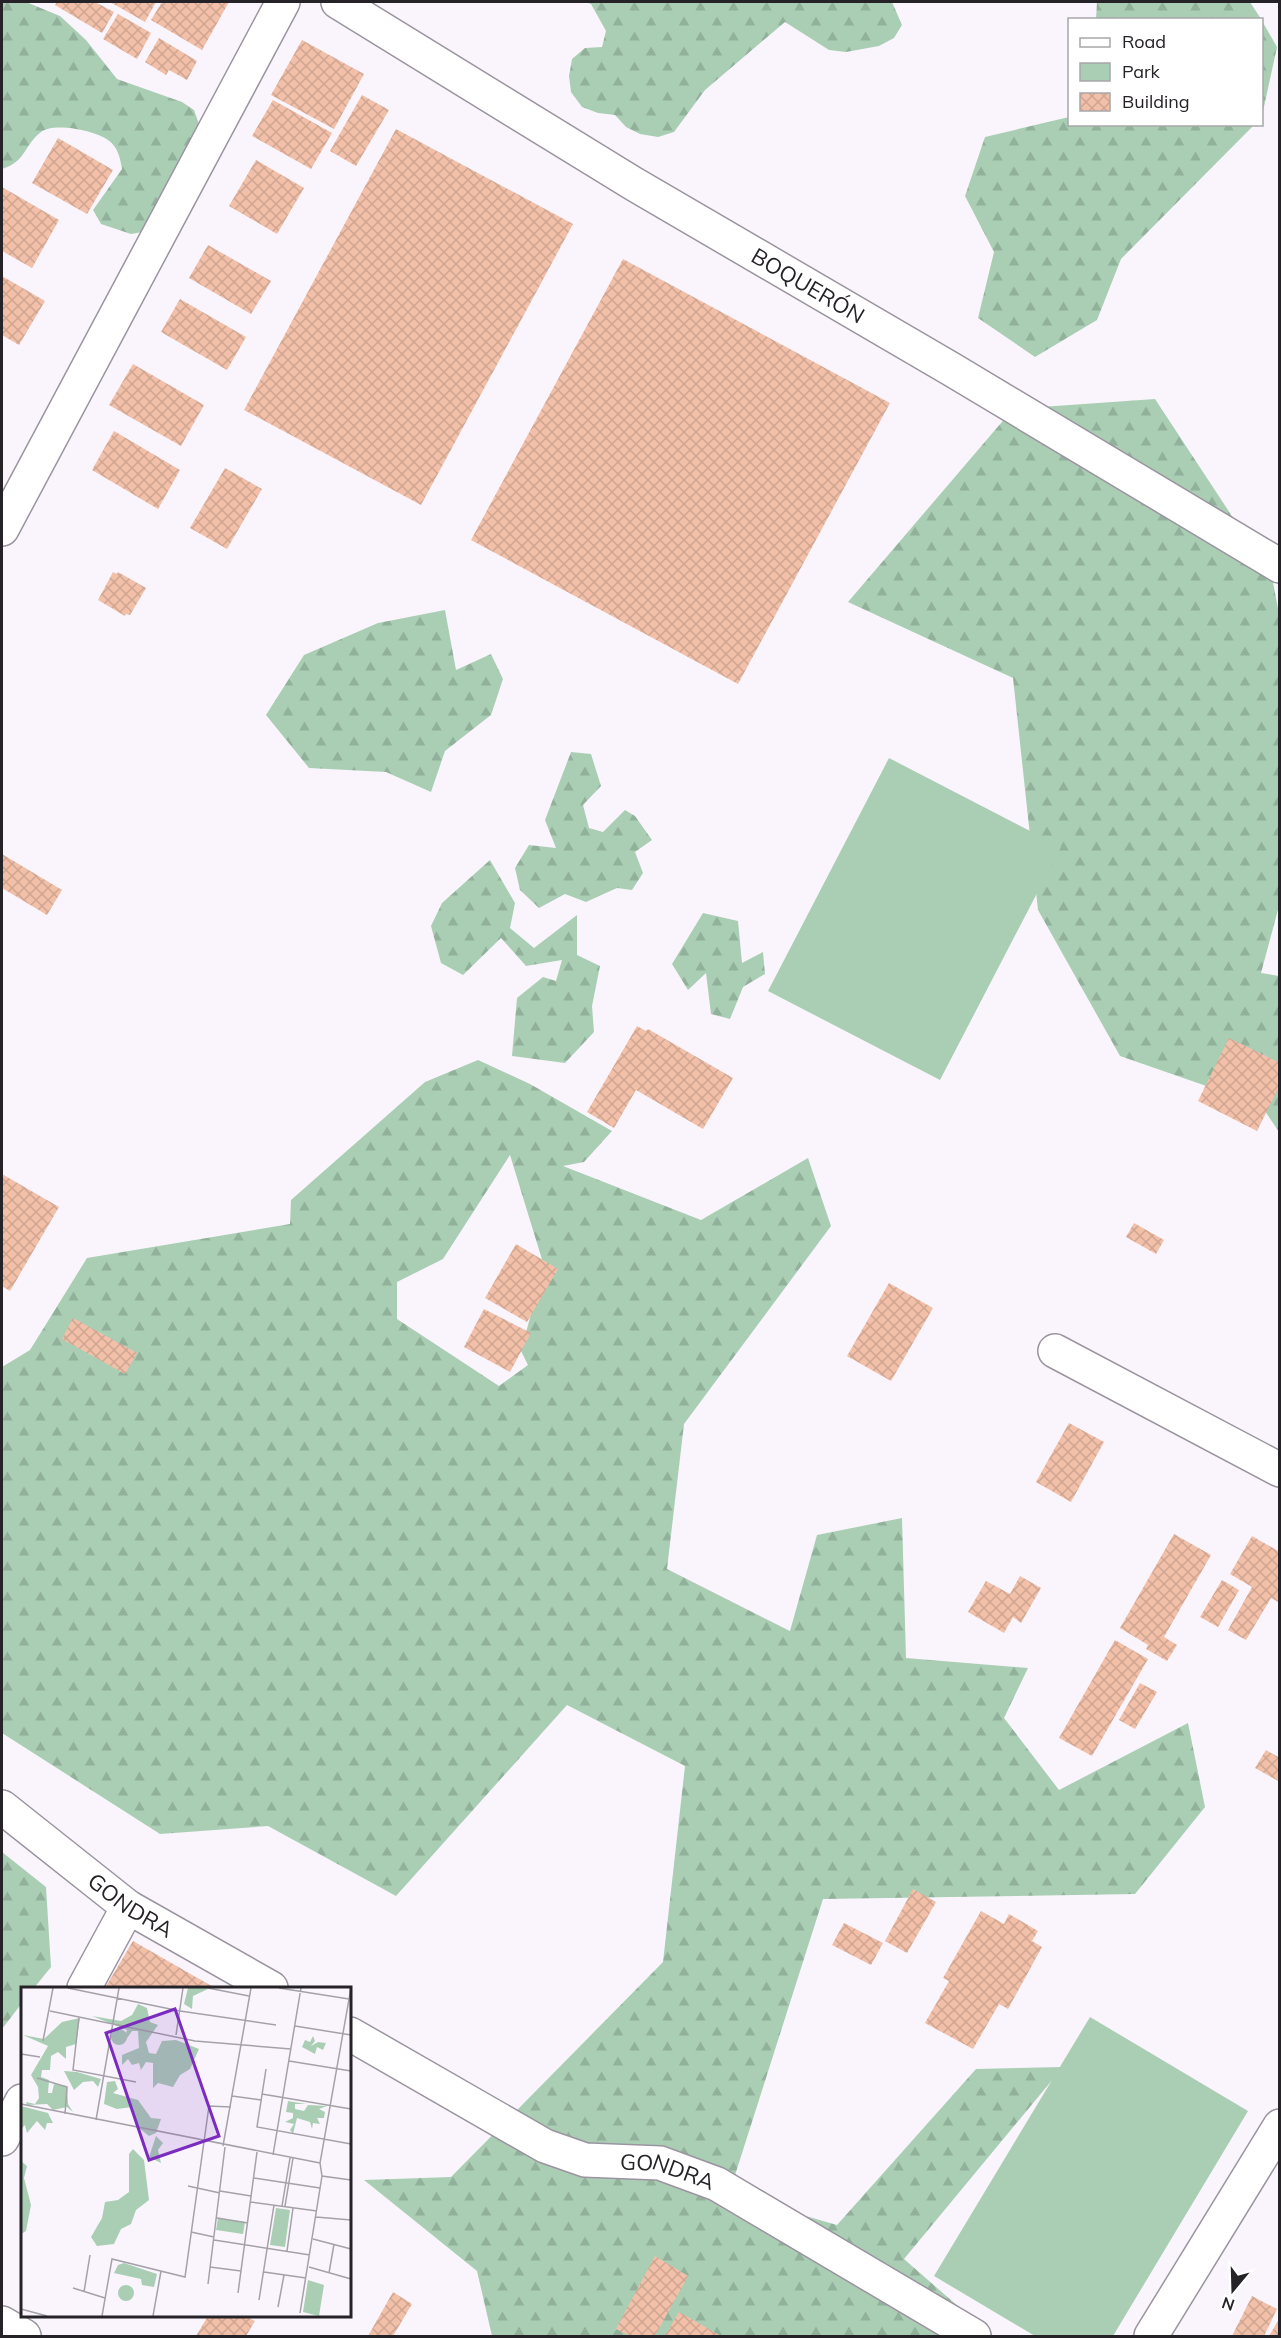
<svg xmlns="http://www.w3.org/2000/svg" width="1281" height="2338" font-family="Mulish,sans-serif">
  <defs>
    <pattern id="forest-firs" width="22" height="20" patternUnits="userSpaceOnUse" patternTransform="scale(1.5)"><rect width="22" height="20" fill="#aaceb4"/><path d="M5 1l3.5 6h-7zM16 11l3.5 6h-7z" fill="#92b19b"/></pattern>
    <pattern id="building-cross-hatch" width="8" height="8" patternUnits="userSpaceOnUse" patternTransform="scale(1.5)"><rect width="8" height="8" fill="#f2c0a9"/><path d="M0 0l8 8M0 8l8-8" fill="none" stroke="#cfa591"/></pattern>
  </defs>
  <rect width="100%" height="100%" fill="#faf5fd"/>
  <g fill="url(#forest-firs)" fill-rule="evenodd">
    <path d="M 2,2 L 26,2 L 60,16 L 86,40 L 117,79 L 182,102 L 194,110 L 200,127 L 148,231 L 131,234 L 101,224 L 93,210 L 122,169 C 120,158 118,147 108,140 C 95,131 55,122 41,132 C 24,145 26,162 2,169 Z"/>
    <polygon points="585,2 892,2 902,25 894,38 879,46 846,52 829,50 785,22 705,90 674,132 658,137 640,134 626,127 615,115 598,113 582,107 571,92 569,76 572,59 585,48 602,47 606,31 591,4"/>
    <polygon points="1097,2 1250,2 1261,19 1096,19"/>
    <polygon points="1262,21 1277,47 1262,116"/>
    <polygon points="1069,117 1070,124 1254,125 1121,259 1097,320 1035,357 978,318 994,252 965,196 985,137"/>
    <polygon points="1155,399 1272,577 1279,614 1279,906 1261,973 1279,976 1279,1132 1261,1105 1120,1056 1038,910 1013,678 848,602 1013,409"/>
    <polygon points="445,610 456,670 491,654 503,679 491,715 445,751 431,792 386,772 309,768 266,715 304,655 378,623"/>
    <polygon points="571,752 591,754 601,786 583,805 589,828 603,832 625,810 635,816 652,840 635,852 643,873 632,890 617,888 586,902 565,894 539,908 520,890 515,868 529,845 556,848 545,820"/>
    <polygon points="490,860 515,903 510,928 534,948 577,915 577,955 600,966 592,1006 594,1032 565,1063 512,1056 517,998 543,977 556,981 562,960 526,966 501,938 463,975 441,963 431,926 442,903"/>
    <polygon points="703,913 738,921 742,963 763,952 765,974 743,987 730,1019 711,1014 706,973 688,990 672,964"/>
    <path d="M 478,1060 L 530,1084 L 612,1131 L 584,1162 L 563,1166 L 701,1220 L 808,1158 L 831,1226 L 684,1424 L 667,1569 L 790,1631 L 817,1535 L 902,1518 L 906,1658 L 1028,1668 L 1004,1718 L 1059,1790 L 1188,1723 L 1205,1807 L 1135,1894 L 823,1899 L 729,2194 L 837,2225 L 976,2069 L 1063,2067 L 904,2259 L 992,2336 L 492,2336 L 477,2271 L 364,2180 L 451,2177 L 663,1962 L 685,1766 L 567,1705 L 396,1896 L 268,1826 L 160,1834 L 2,1733 L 2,1367 L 30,1350 L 87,1258 L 290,1224 L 291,1200 L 425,1082 ZM 510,1155 L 544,1266 L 521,1351 L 528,1365 L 499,1386 L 397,1319 L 397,1282 L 443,1259 Z"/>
    <polygon points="2,1852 46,1887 51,1967 34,1988 22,1988 22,2003 2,2029"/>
  </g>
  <g fill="#aaceb4">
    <polygon points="889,758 1061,847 940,1080 768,991"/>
    <polygon points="1090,2017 1248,2111 1113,2336 1035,2336 934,2276"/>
  </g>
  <g fill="url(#building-cross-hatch)">
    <polygon points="57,2 95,2 114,12 102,33 55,5"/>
    <polygon points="110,2 156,2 145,22"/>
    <polygon points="162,2 229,2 202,50 151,20"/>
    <polygon points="118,14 151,33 137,59 103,39"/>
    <polygon points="159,38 197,61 187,80 169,70 166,75 145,62"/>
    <polygon points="302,40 364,74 334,129 271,95"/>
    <polygon points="362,95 389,110 356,166 330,151"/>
    <polygon points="273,100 332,133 311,169 252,136"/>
    <polygon points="396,129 573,224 421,505 244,410"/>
    <polygon points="58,138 113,170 87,214 32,183"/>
    <polygon points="256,160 304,188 277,234 229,206"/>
    <polygon points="2,187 59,220 32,268 2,251"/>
    <polygon points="208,245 271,281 251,314 189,278"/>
    <polygon points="623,259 890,403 738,684 471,540"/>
    <polygon points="2,276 45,301 19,345 2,335"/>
    <polygon points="180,299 246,337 227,370 161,332"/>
    <polygon points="133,364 204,405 181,446 109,405"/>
    <polygon points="114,431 180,470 158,509 92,470"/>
    <polygon points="225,468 262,489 227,549 190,528"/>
    <polygon points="113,572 117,574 118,572 146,588 130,615 126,614 125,616 98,600"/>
    <polygon points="2,854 62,890 47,915 2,888"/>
    <polygon points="637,1026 646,1031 648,1029 733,1078 703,1129 636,1090 614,1128 587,1112"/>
    <polygon points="1229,1038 1280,1063 1280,1085 1257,1131 1198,1101"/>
    <polygon points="2,1174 59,1207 10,1291 2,1286"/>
    <polygon points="1134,1223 1164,1240 1156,1254 1126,1237"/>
    <polygon points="516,1244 558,1269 527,1322 485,1298"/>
    <polygon points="889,1283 933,1308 891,1381 847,1356"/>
    <polygon points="484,1309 531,1333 510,1372 464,1347"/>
    <polygon points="73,1318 137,1353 125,1374 62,1339"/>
    <polygon points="1069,1423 1104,1442 1071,1502 1036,1482"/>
    <polygon points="1174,1534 1211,1555 1164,1637 1177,1645 1167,1661 1146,1649 1148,1645 1120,1628"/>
    <polygon points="1252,1536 1280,1552 1280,1603 1271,1598 1246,1640 1228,1630 1252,1587 1230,1574"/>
    <polygon points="1020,1576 1041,1588 1021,1623 1013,1617 1004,1633 968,1612 986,1581 1010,1594"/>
    <polygon points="1222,1580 1239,1590 1218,1627 1200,1617"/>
    <polygon points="1115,1640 1148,1659 1092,1756 1059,1738"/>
    <polygon points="1140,1683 1157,1692 1135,1729 1119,1720"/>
    <polygon points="1266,1750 1280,1758 1280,1782 1255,1768"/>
    <polygon points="913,1889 936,1902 907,1953 885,1941"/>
    <polygon points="981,1911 1004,1924 1009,1914 1038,1931 1032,1941 1042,1947 1008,2009 999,2004 973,2049 925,2023 949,1981 943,1978"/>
    <polygon points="844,1923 883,1943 871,1965 832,1945"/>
    <polygon points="133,1941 215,1988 105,1988"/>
    <polygon points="655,2256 688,2276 655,2336 630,2336 616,2329"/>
    <polygon points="393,2292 412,2304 393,2336 368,2336"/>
    <polygon points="1252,2296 1277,2309 1264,2336 1232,2336"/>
    <polygon points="679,2312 721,2336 665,2336"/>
    <polygon points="208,2316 245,2316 255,2321 246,2336 196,2336"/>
    <polygon points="1280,2318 1280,2336 1269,2336"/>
  </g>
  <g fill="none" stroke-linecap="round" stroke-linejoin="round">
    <defs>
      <g id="minor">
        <polyline points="2,529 283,2"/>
        <polyline points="1055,1351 1280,1470"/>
        <path id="s1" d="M 2,1807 L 128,1907 L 271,1988"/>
        <polyline points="84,1988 128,1907"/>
        <path id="s2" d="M 350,2034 L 545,2146 L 585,2160 L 660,2163 L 717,2184 L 974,2336"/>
        <polyline points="2,2139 22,2101"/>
        <polyline points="2,2323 24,2336"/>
        <polyline points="1151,2336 1280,2126"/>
      </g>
      <g id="tertiary">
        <path id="s3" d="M 338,2 L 634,184 L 951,369 L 1280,566"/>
      </g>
    </defs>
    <use href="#minor" stroke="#9b94a0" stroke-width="36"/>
    <use href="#tertiary" stroke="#9b94a0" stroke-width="36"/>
    <use href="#minor" stroke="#fff" stroke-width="33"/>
    <use href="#tertiary" stroke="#fff" stroke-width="33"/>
  </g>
  <g text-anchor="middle" stroke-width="5" stroke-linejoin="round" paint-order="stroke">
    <g font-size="22" fill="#262328" stroke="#fff">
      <text dy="8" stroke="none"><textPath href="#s3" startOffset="549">BOQUERÓN</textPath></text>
      <text dy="8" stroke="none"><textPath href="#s1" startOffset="162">GONDRA</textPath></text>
      <text dy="8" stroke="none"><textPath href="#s2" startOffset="351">GONDRA</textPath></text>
    </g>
  </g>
  <g transform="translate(21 1987)">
    <rect width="330" height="330" fill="#faf5fd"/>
    <path d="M 167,1 L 189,1 L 172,9 L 171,22 L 163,17 ZM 117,17 L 126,21 L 129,35 L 137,38 L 125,55 L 128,66 L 135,67 L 141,54 L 155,53 L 178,62 L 169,82 L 159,88 L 152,100 L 137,96 L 132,101 L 132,76 L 125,75 L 120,83 L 118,76 L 111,78 L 107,72 L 101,78 L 101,68 L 118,61 L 117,44 L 111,44 L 102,57 L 106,43 L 71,29 L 100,34 L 111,28 ZM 59,31 L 55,57 L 45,60 L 45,72 L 37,65 L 30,69 L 29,83 L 21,83 L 20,90 L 28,93 L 27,106 L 31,106 L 33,97 L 46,99 L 47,117 L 52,125 L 46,120 L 32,123 L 26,117 L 6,118 L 5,115 L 14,117 L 18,111 L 17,100 L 10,88 L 27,59 L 2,48 L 23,52 L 41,35 ZM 292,49 L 294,54 L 290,59 L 297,55 L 305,56 L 302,63 L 296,60 L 294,67 L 281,60 L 284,53 L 289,55 ZM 43,84 L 56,85 L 80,92 L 77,100 L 72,94 L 62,95 L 53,103 ZM 94,94 L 97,102 L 92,106 L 117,113 L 130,131 L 140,132 L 135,146 L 128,149 L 118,141 L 111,120 L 96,122 L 83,117 L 86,95 ZM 267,114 L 285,117 L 274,117 L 274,122 L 283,124 L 287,118 L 306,119 L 298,122 L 304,125 L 303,131 L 296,131 L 299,137 L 292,136 L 291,142 L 289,135 L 276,131 L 272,147 L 269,143 L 273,137 L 264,135 L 272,131 L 272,126 L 265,125 ZM 0,119 L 27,126 L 32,136 L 26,136 L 24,143 L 16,134 L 6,146 L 4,138 L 0,142 ZM 135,149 L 142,156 L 137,163 L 140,176 L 128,170 ZM 112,162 L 123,173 L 128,213 L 115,223 L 110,237 L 100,242 L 93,257 L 76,259 L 70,250 L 81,231 L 84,215 L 97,213 L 108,205 L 108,167 ZM 0,174 L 6,179 L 3,191 L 10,218 L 5,244 L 0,247 ZM 103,276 L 136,287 L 133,300 L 121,298 L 120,292 L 93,286 L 97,278 ZM97 306a8 8 0 1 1 16 0a8 8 0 1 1-16 0Z" fill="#aaceb4"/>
    <path d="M90 50a8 8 0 1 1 16 0a8 8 0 1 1-16 0ZM 255,221 L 269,223 L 264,260 L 249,258 ZM 197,231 L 224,235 L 222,247 L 195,243 ZM 287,293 L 303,298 L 298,329 L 282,325 Z" fill="#aaceb4"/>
    <path fill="none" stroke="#a5a1a8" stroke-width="1.5" d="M 47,1 L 159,24 L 255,38M 187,1 L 228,9M 258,1 L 328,12M 330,1 L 299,176 L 301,189 L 330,193M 29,24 L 174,54 L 270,62M 58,30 L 52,83 L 115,95M 274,39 L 330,48M 155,48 L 162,1M 22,54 L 32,1M 0,67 L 19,70M 268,74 L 330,84M 245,82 L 236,140 L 330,157M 16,91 L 46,100 L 44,127M 241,107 L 330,122M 211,109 L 240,113M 0,117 L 299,176M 75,133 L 98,1M 202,159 L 230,1M 252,168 L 280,1M 233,191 L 299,201M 167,199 L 199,206M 199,204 L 230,209M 230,215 L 296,224M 261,219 L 269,171M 264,219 L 272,171M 295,230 L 330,233M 196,231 L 227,236M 170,245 L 193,250M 292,252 L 330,262M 193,253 L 289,268M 266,264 L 272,221M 189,280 L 220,284M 288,280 L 330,292M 243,285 L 285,291M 308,286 L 313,257M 187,297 L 204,160M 52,301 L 84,311M 63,305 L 69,268M 217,306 L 236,165M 238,313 L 253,218M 257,320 L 263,288M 0,322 L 26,329M 279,326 L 301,189M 81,329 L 91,272 L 164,290 L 188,119 L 210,120M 132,329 L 140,284"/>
    <path fill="#7b2cbf" fill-opacity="0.15" stroke="#7b2cbf" stroke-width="3" d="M 154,22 L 198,149 L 128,173 L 85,46 Z"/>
    <rect width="330" height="330" fill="none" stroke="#262328" stroke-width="3"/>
  </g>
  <rect width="1281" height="2338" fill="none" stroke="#262328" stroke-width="6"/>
  <rect x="1068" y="18" width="195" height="108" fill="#ffffff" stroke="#a8a7a9" stroke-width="1.5"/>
  <rect x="1080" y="38" width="30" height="9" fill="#ffffff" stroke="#a8a7a9" stroke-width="1.5"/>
  <text x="1122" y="48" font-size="18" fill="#262328">Road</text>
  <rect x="1080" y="63" width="30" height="18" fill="#aaceb4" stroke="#a8a7a9" stroke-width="1.5"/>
  <text x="1122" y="78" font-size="18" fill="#262328">Park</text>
  <rect x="1080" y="93" width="30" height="18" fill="url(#building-cross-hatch)" stroke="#a8a7a9" stroke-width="1.5"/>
  <text x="1122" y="108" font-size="18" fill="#262328">Building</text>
  <g transform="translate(1233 2290) rotate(199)" stroke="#ffffff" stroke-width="4.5" paint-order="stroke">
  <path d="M0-4.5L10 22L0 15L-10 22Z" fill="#262328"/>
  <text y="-9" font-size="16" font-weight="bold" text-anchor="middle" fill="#262328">N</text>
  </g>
</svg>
